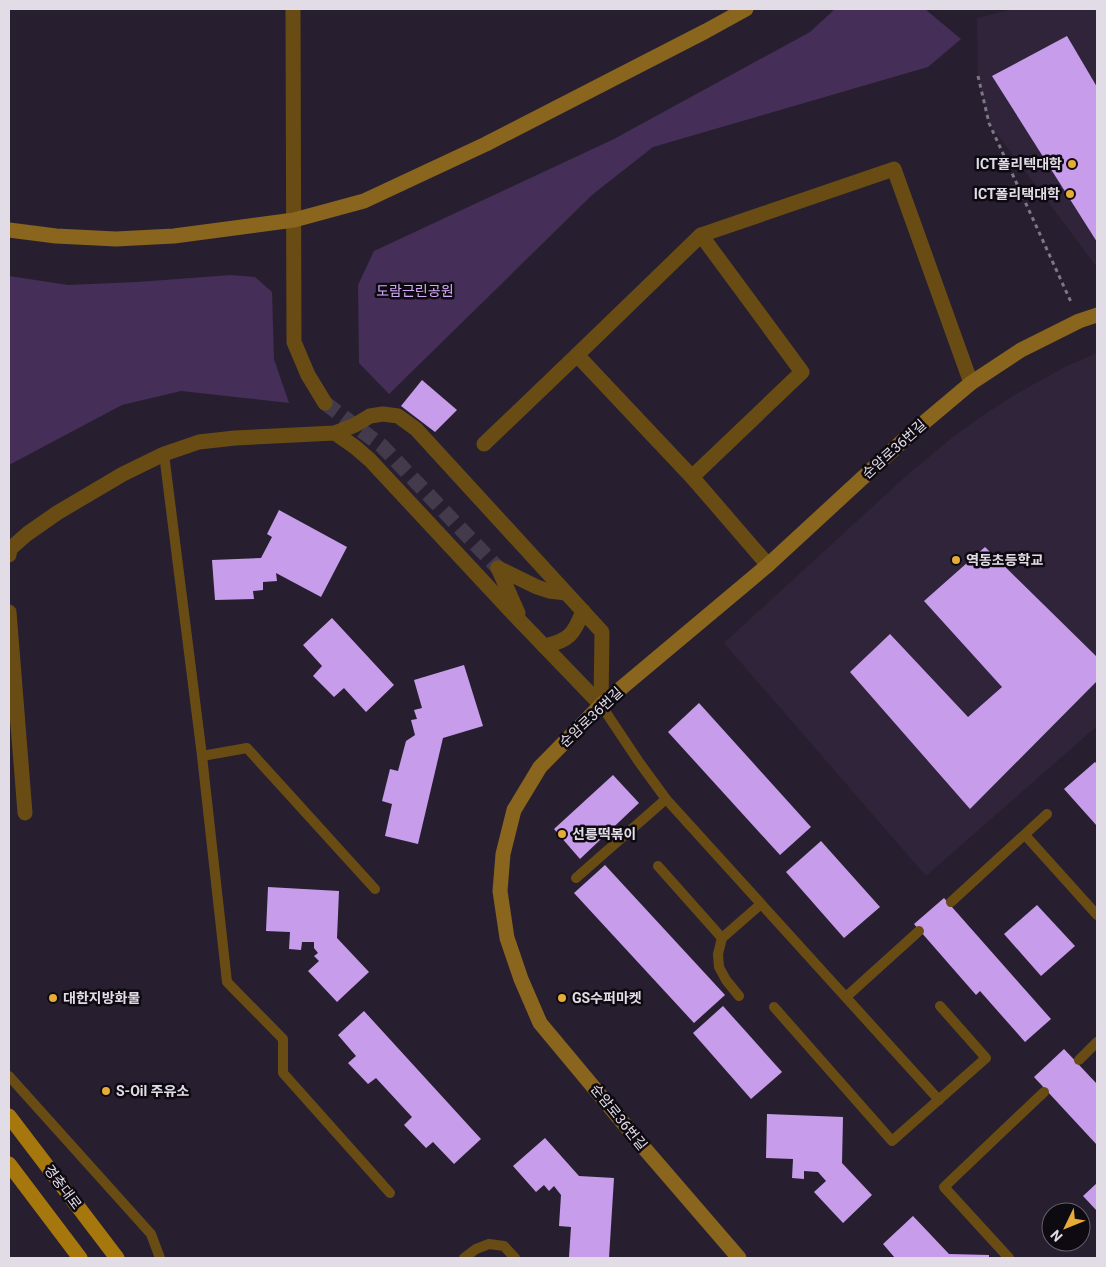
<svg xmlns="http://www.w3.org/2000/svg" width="1106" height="1267" font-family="Roboto,'Noto Sans KR',sans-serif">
  <rect width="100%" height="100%" fill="#271f2f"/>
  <g fill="#30243a">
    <polygon points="1012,9 1097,9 1097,266 1096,266 989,123 978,76 977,18"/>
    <polygon points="1097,353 1097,726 926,876 724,643 905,477 948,441 976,420 1016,394 1067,366"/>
  </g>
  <g fill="#452e57">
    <polygon points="835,9 925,9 961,39 928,67 653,147 592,195 389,394 359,363 358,285 374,251 614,139 810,32"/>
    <polygon points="231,275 255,277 272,292 274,359 289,403 181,391 122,405 9,465 9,276 68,285 137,282"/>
  </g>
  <g fill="#c79deb">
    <polygon points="1067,36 1097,87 1097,242 992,76"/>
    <polygon points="422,380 457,410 435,432 401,406"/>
    <polygon points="279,510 347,547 321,597 276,573 277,581 263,582 263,590 253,591 254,599 215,600 212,560 261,558 272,537 267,534"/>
    <polygon points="985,547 1097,657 1097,681 970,809 850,672 890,634 968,717 1002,687 924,601"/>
    <polygon points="332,618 394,685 366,712 344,688 334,697 313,676 322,666 303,645"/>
    <polygon points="464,665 483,726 443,738 418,844 385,836 392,804 382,801 390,769 398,771 406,741 415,735 411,720 417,719 414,710 422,708 414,680"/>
    <polygon points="699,703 811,827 780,855 668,732"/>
    <polygon points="1095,762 1097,764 1097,826 1064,789"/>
    <polygon points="613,775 639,803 580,859 554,829"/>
    <polygon points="821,841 880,907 844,938 786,872"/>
    <polygon points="605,865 725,995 694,1023 574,893"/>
    <polygon points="268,887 339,891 337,938 369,972 337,1002 308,971 319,961 314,956 318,953 314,948 314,942 302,942 301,950 289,949 290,932 266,931"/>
    <polygon points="944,898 1051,1019 1025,1042 980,991 976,995 914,924"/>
    <polygon points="1037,905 1075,946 1041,976 1004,934"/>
    <polygon points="723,1006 782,1072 751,1099 693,1033"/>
    <polygon points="364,1011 481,1139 454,1164 433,1142 426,1148 404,1125 412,1117 376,1078 368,1084 348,1063 356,1056 338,1035"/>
    <polygon points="1064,1049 1097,1084 1097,1145 1034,1077"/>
    <polygon points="767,1114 843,1117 842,1163 872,1195 843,1223 814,1192 826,1181 818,1172 804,1171 804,1179 792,1178 793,1159 766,1158"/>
    <polygon points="545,1138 579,1176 614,1178 609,1258 569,1257 571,1227 559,1226 561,1195 554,1186 549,1191 544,1185 536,1192 513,1166"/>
    <polygon points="1097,1183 1097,1211 1083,1196"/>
    <polygon points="913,1216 949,1254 989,1255 989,1258 895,1258 883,1244"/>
  </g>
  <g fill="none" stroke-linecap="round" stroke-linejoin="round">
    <polyline stroke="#433b4b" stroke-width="15" stroke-dasharray="15 8" stroke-linecap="butt" points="325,403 382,446 498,568"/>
    <polyline stroke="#7e7784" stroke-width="3" stroke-dasharray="4 4" stroke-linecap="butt" points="978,76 989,123 1071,302"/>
    <g stroke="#694c14" stroke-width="10">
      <polyline points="164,454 202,756 227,982 283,1039 283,1073 390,1193"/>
      <polyline points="601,705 639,762 666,799 939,1100"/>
      <polyline points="202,756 247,748 375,889"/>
      <polyline points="1025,835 1097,915"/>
      <polyline points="658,866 722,938"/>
      <polyline points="576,878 666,799"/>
      <polyline points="951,902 1047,814"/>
      <polyline points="739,996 726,980 719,967 718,954 722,938 761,904"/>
      <polyline points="846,997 919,931"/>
      <polyline points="774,1007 892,1141 986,1058 940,1006"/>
      <polyline points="1079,1060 1097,1042"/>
      <polyline points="9,1076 151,1234 160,1258"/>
      <polyline points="464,1258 476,1249 489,1244 504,1246 515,1258"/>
      <polyline points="1009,1258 944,1187 1044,1092"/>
    </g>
    <g stroke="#694c14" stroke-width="15">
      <polyline points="293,9 294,342 308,375 325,403"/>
      <polyline points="335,433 355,447 370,460 522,623 601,705"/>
      <polyline points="484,444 577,355"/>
      <polyline points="692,477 802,372 701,235"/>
      <polyline points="9,555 10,549 27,534 57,513 123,474 164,454 199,442 235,438 335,433 355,425 370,416 383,414 398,416 416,429 602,632 601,705"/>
      <polyline points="768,565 692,477 577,355 701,235 894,169 971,383"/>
      <polyline points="498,568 537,587 549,591 566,593"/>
      <polyline points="498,568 518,613"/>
      <polyline points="9,612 25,813"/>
      <path d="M 544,646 C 569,641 574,634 583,611"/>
    </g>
    <g stroke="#89651e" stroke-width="15">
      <polyline points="9,230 56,236 116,239 174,236 294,220 364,201 486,144 706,31 746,9"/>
      <polyline points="739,1258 645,1149 540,1023 521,979 507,938 500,891 503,854 514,810 540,767 601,705 768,565 908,436 971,383 1021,350 1079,321 1097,315"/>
    </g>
    <g stroke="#a6770d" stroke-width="15">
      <polyline points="9,1116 117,1258"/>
      <polyline points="9,1164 80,1258"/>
    </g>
  </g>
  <g fill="#e7ac36" stroke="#0e0a11" stroke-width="2">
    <circle cx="1072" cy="164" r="5"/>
    <circle cx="1070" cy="194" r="5"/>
    <circle cx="956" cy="560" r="5"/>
    <circle cx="562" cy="834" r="5"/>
    <circle cx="53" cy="998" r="5"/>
    <circle cx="562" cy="998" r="5"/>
    <circle cx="106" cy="1091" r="5"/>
  </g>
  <g text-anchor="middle" stroke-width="5" stroke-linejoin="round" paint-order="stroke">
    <g font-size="14" font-weight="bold" fill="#e2dce7" stroke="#0e0a11" text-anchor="start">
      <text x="1062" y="169" text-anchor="end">ICT폴리텍대학</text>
      <text x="1060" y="199" text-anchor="end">ICT폴리택대학</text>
      <text x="966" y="565">역동초등학교</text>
      <text x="572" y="839">선릉떡볶이</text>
      <text x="63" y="1003">대한지방화물</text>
      <text x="572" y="1003">GS수퍼마켓</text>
      <text x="116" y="1096">S-Oil 주유소</text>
    </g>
    <g font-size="14" fill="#d5aaf9" stroke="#0e0a11">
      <text x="415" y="296">도람근린공원</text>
    </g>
    <g font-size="14" fill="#e2dce7" stroke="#0e0a11">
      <text transform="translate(894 449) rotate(-42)" y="5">순암로36번길</text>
      <text transform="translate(591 717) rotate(-43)" y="5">순암로36번길</text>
      <text transform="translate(619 1117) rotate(51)" y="5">순암로36번길</text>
      <text transform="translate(63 1187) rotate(53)" y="5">경충대로</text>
    </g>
  </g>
  <rect width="1106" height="1267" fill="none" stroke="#e2dce7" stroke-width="20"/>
  <g transform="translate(1066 1227) rotate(227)"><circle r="24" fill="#0e0a11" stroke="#635e67"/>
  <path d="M0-4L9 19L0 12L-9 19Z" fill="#e7ac36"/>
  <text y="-8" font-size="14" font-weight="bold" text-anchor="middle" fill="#e2dce7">N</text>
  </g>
</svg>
